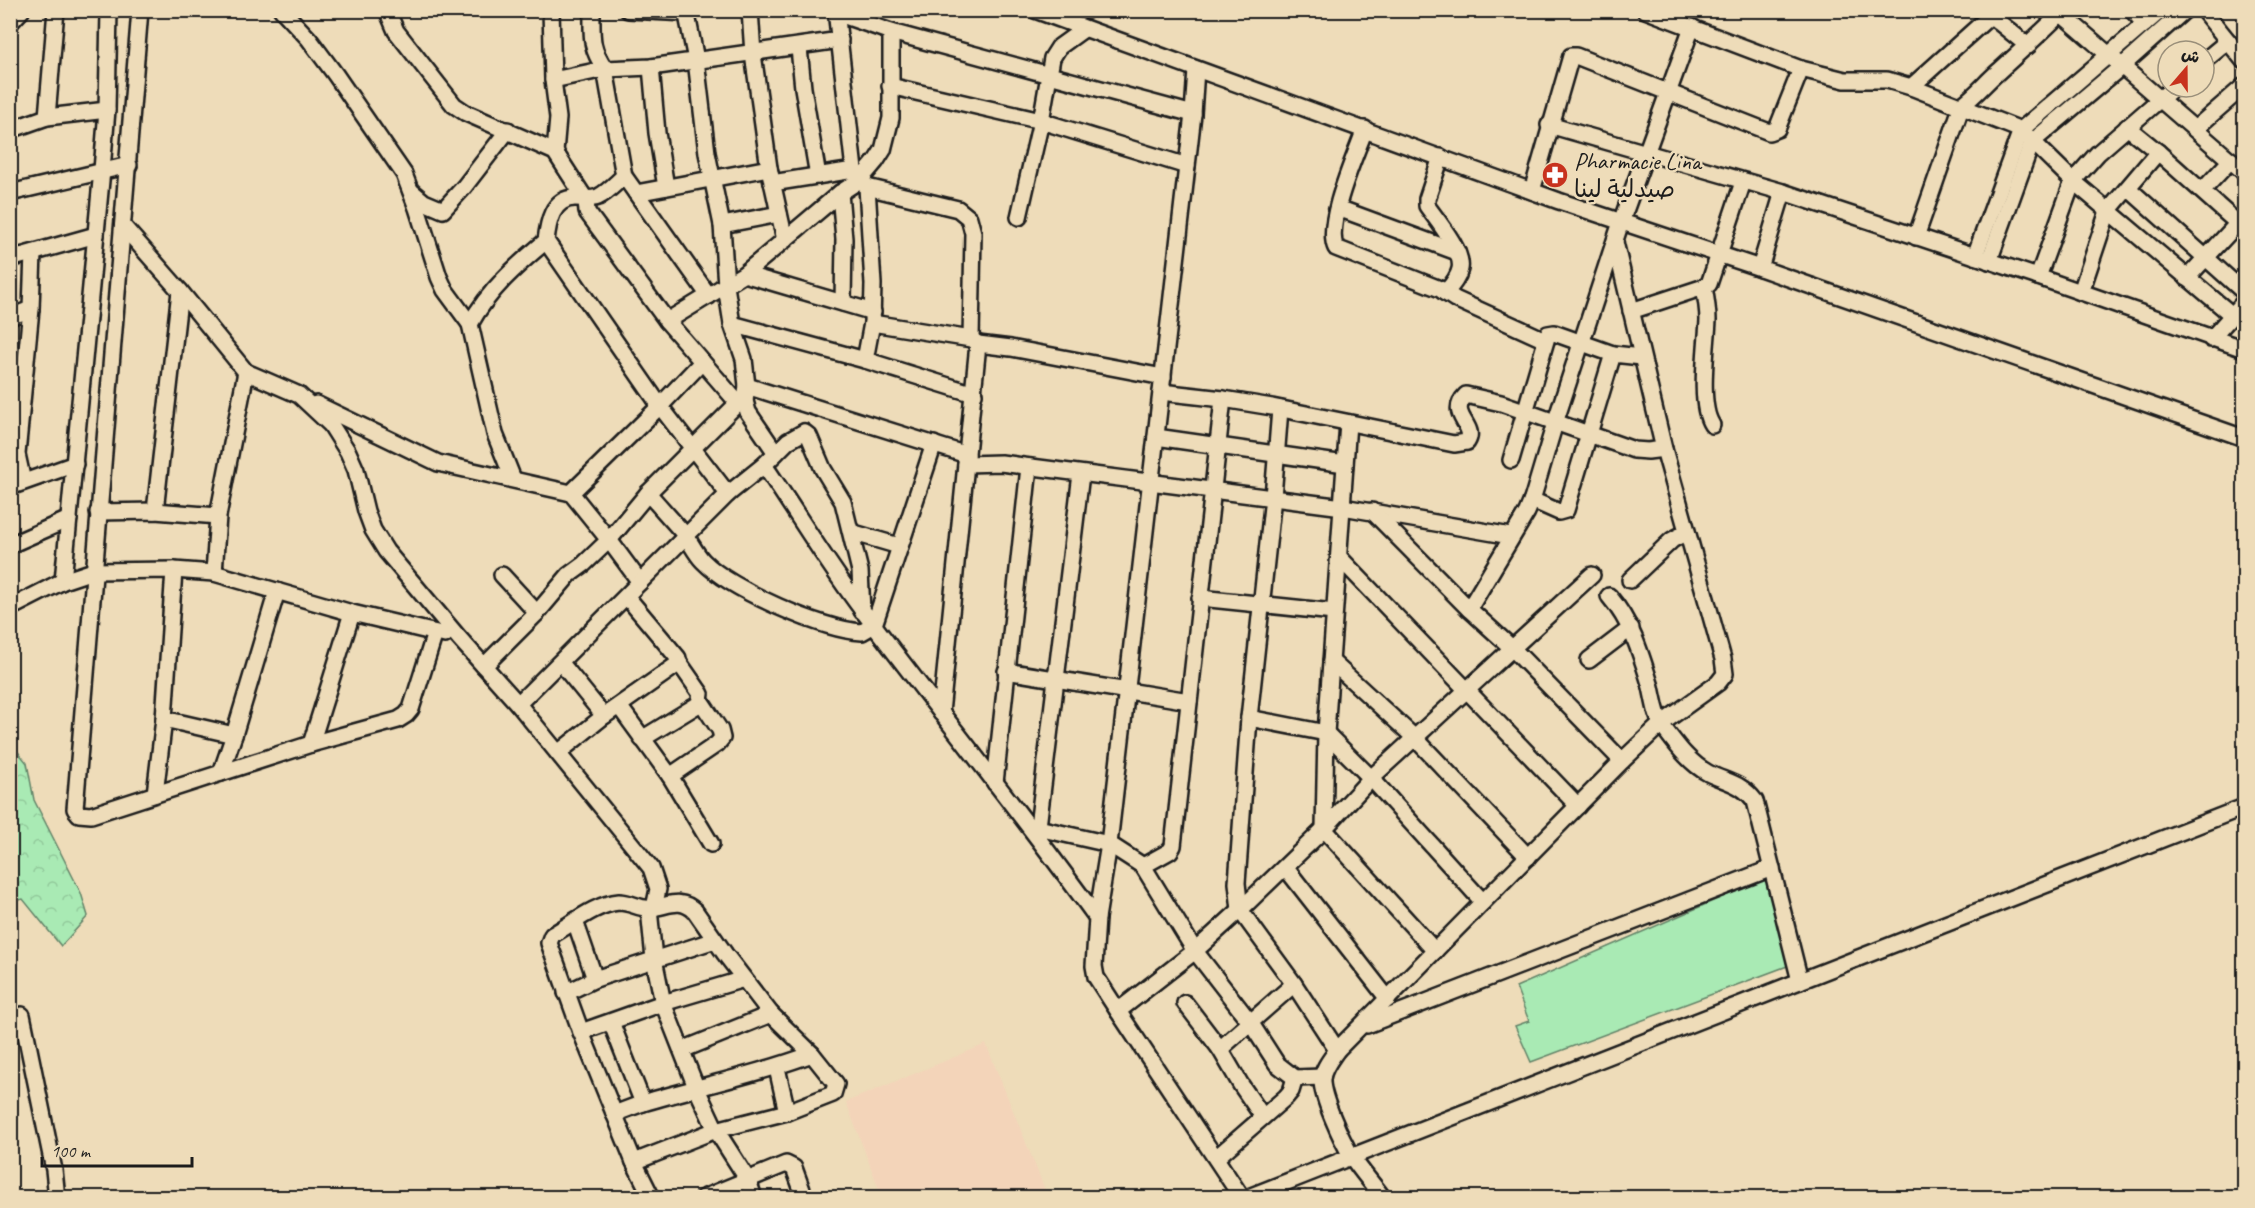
<svg xmlns="http://www.w3.org/2000/svg" width="2255" height="1208" font-family="Caveat,'Playpen Sans Arabic',sans-serif">
  <defs>
    <pattern id="forest-crowns" width="20" height="18" patternUnits="userSpaceOnUse" patternTransform="scale(1.5)"><rect width="20" height="18" fill="#a9eab4"/><path d="M2 6a3 3 0 1 1 6 0M12 15a3 3 0 1 1 6 0" fill="none" stroke="#91c89a"/></pattern>
  </defs>
  <rect width="100%" height="100%" fill="#eedcb9"/>
  <filter id="ink" filterUnits="userSpaceOnUse"><feTurbulence type="fractalNoise" baseFrequency=".0167" numOctaves="2"/><feDisplacementMap in="SourceGraphic" scale="12" xChannelSelector="R" yChannelSelector="G"/><feConvolveMatrix kernelMatrix="1 2 1 2 8 2 1 2 1" color-interpolation-filters="sRGB"/></filter>
  <g filter="url(#ink)">
    <polygon fill="#f3d4b9" points="986,1044 1048,1197 882,1197 846,1102"/>
    <polygon fill="url(#forest-crowns)" stroke="#628368" stroke-width="1.5" points="10,742 27,763 34,800 81,893 88,916 61,946 23,899 11,902"/>
    <polygon fill="#a9eab4" stroke="#628368" stroke-width="1.5" points="1768,877 1790,965 1531,1062 1515,1026 1529,1021 1516,987"/>
    <g fill="none" stroke-linecap="round" stroke-linejoin="round">
      <defs>
        <g id="minor">
          <polyline points="140,10 75,809 79,814 91,815 311,744 398,720 406,715 411,709 435,633"/>
          <polyline points="282,10 309,39 335,74 404,174 417,208 439,277 445,290 470,324"/>
          <polyline points="387,10 396,31 454,105 466,113 555,152 586,200 587,212 667,321 738,403"/>
          <polyline points="551,10 553,80 605,69 651,67 840,40"/>
          <path d="M 592,10 C 592,36 590,48 605,69 L 624,176 L 709,296"/>
          <polyline points="628,10 687,13"/>
          <polyline points="686,10 696,60 707,153 722,225 726,286 732,324 744,359 747,386 745,401 748,412 776,453"/>
          <polyline points="750,10 753,54 769,168 785,240"/>
          <polyline points="836,10 854,170 867,187 873,284 872,323 865,360"/>
          <polyline points="1035,10 1559,201 1760,268 2244,438"/>
          <polyline points="1645,10 1801,69 1845,80 1887,80 1911,87 2021,130 2073,181 2232,315"/>
          <polyline points="1984,10 2028,46"/>
          <polyline points="2057,10 2244,172"/>
          <polyline points="2132,10 2145,24"/>
          <polyline points="2203,10 2244,61"/>
          <polyline points="836,13 891,32 1193,114"/>
          <polyline points="10,23 22,10"/>
          <polyline points="799,48 803,88 818,176"/>
          <polyline points="2204,61 2228,41"/>
          <polyline points="651,67 657,133 666,187"/>
          <polyline points="1196,69 1193,114 1109,844 1097,918 1094,966 1096,977 1118,1011 1242,1198"/>
          <polyline points="553,80 558,118 555,152"/>
          <polyline points="890,86 1041,121 1187,166"/>
          <polyline points="1911,87 1990,16"/>
          <polyline points="47,117 56,10"/>
          <polyline points="1549,125 1783,192 2038,277 2244,349"/>
          <polyline points="2127,127 2158,152 2244,229"/>
          <polyline points="2196,128 2244,86"/>
          <path d="M 1365,129 C 1356,154 1324,225 1336,248 L 1440,289 L 1455,299 L 1545,340"/>
          <polyline points="10,130 47,117 107,110"/>
          <path d="M 1441,157 L 1427,199 L 1427,206 C 1437,220 1464,252 1460,269 C 1458,279 1451,286 1445,293"/>
          <path d="M 624,176 C 616,183 607,193 598,197 C 590,200 583,198 575,198 C 552,198 548,223 546,241 L 660,406 L 728,494"/>
          <polyline points="772,183 854,170"/>
          <polyline points="867,187 958,209 969,218 973,233 971,339"/>
          <polyline points="2128,188 2244,292"/>
          <polyline points="411,191 424,202 443,210 464,187 508,130"/>
          <polyline points="1532,191 1571,56 1576,56 1769,132 1777,129 1801,69"/>
          <polyline points="2202,191 2231,160"/>
          <polyline points="10,193 129,165"/>
          <polyline points="636,193 769,168"/>
          <polyline points="840,193 844,239 843,303"/>
          <polyline points="1338,208 1457,252"/>
          <polyline points="1019,217 1041,121 1052,58 1059,47 1084,29"/>
          <polyline points="722,225 779,214"/>
          <polyline points="123,226 180,291 246,372 299,395 331,425 348,452 356,470 366,511 373,530 386,551 459,638 518,704 651,868 658,889 654,908"/>
          <path d="M 1916,237 L 1962,105 C 1976,95 1986,82 1999,71 C 2020,52 2041,33 2061,13"/>
          <polyline points="1975,256 2021,130 2161,10"/>
          <polyline points="10,259 96,235"/>
          <polyline points="1989,261 2032,142 2121,67 2185,10"/>
          <polyline points="1760,268 1783,192"/>
          <polyline points="744,274 873,312"/>
          <polyline points="2038,277 2073,181 2098,153 2174,87"/>
          <polyline points="2187,278 2238,223"/>
          <path d="M 1704,287 C 1706,298 1708,309 1708,320 C 1707,345 1698,405 1712,425"/>
          <polyline points="2081,292 2108,211 2158,152"/>
          <polyline points="1631,311 1704,287 1709,284 1743,182"/>
          <polyline points="10,317 31,309"/>
          <polyline points="667,321 744,274 840,193 860,180 876,161 883,150 891,118 891,32"/>
          <polyline points="872,323 971,339 978,344 941,713"/>
          <polyline points="732,324 865,360 974,394"/>
          <polyline points="2211,339 2244,302"/>
          <polyline points="978,344 1011,348 1163,377"/>
          <polyline points="747,386 967,455"/>
          <path d="M 1161,392 L 1223,399 L 1272,407 L 1454,444 L 1467,442 C 1478,425 1446,415 1466,395 L 1501,403 L 1634,450 L 1648,451 L 1664,449"/>
          <polyline points="316,404 438,463 571,493 609,540 640,582"/>
          <polyline points="1280,409 1273,497 1249,718 1237,883 1240,910 1294,984 1337,1050"/>
          <polyline points="1348,423 1326,733 1324,829 1435,951"/>
          <polyline points="1156,437 1345,464"/>
          <polyline points="1511,460 1548,334 1554,333 1613,354"/>
          <polyline points="966,464 1001,463 1343,507 1511,536"/>
          <path d="M 764,465 C 797,513 828,565 863,611 C 941,714 1022,814 1097,918"/>
          <path d="M 513,479 L 495,434 L 470,324 C 489,290 516,266 546,241"/>
          <polyline points="23,482 17,454 31,309 33,253"/>
          <polyline points="10,487 75,464"/>
          <polyline points="571,493 660,406 702,362"/>
          <path d="M 648,493 C 660,507 673,521 685,535 C 691,543 696,554 703,561 C 731,590 823,630 862,632 L 874,625 L 934,444"/>
          <polyline points="1532,500 1559,512 1566,510 1613,354 1641,357"/>
          <polyline points="155,511 180,291"/>
          <polyline points="1372,511 1469,609 1513,649 1622,761"/>
          <polyline points="98,512 155,511 218,516"/>
          <polyline points="851,532 899,546"/>
          <polyline points="10,545 69,519"/>
          <polyline points="1339,557 1578,806"/>
          <polyline points="214,573 218,516 246,372"/>
          <polyline points="502,575 537,613"/>
          <polyline points="1630,580 1672,540 1687,532"/>
          <polyline points="63,581 102,170 107,110 109,10"/>
          <path d="M 1609,596 C 1632,623 1641,654 1651,687 C 1654,700 1656,717 1663,727 C 1676,744 1689,763 1708,773 C 1726,782 1742,783 1755,801 L 1800,981"/>
          <polyline points="1200,598 1334,612"/>
          <polyline points="10,608 63,581 93,571 174,570 214,573 352,613 445,635"/>
          <polyline points="1469,609 1527,512 1532,500 1555,423 1621,222 1692,27"/>
          <polyline points="1589,660 1631,628"/>
          <polyline points="1331,661 1416,739 1528,857"/>
          <polyline points="561,663 604,716"/>
          <polyline points="484,666 537,613 569,575 584,564 609,540 648,493 738,403 745,401"/>
          <polyline points="1006,671 1189,701"/>
          <polyline points="518,704 728,494 764,465 788,441 804,432 809,436 823,469 843,502 860,571 862,611"/>
          <polyline points="619,706 670,776 711,844"/>
          <polyline points="1249,718 1326,733 1371,778 1483,902"/>
          <polyline points="164,719 234,735"/>
          <polyline points="642,739 699,704 701,694 678,661"/>
          <polyline points="311,744 352,613"/>
          <polyline points="558,753 604,716 678,664 678,658 627,597"/>
          <polyline points="221,773 234,735 277,591"/>
          <polyline points="670,776 717,744 722,738 720,730 700,700"/>
          <polyline points="995,783 1029,467"/>
          <polyline points="155,794 164,719 174,570"/>
          <polyline points="1038,828 1109,844 1143,866 1170,851 1173,846 1223,399"/>
          <polyline points="1037,835 1081,474"/>
          <polyline points="1143,866 1195,951 1250,1022 1277,1064 1295,1078 1322,1077"/>
          <polyline points="1285,867 1388,999"/>
          <polyline points="649,909 654,959 663,1003 696,1087 716,1130 748,1180 754,1198"/>
          <polyline points="575,921 595,979"/>
          <polyline points="566,993 595,979 715,940"/>
          <polyline points="1185,1003 1220,1049"/>
          <polyline points="1118,1011 1195,951 1240,910 1324,829 1371,778 1592,575"/>
          <polyline points="22,1015 54,1170 57,1198"/>
          <path d="M 611,1022 L 643,1103 C 699,1086 757,1075 812,1054"/>
          <polyline points="1367,1025 1772,868"/>
          <polyline points="581,1032 663,1003 744,979"/>
          <polyline points="777,1068 787,1112"/>
          <polyline points="614,1114 643,1103"/>
          <polyline points="1263,1117 1241,1085 1220,1049 1294,984"/>
          <polyline points="1216,1158 1286,1097 1291,1091 1295,1078"/>
          <polyline points="634,1162 716,1130 787,1112 833,1094 836,1084 812,1054 771,1014"/>
          <path d="M 652,1198 L 634,1162 L 581,1032 L 549,943 L 552,935 C 572,924 595,904 619,902 C 631,902 641,910 651,908 C 669,906 680,897 695,911 L 725,954 L 771,1014 L 682,1050"/>
          <polyline points="703,1198 786,1164 794,1168 805,1198"/>
          <polyline points="1246,1198 2244,807"/>
          <path d="M 1383,1198 C 1373,1184 1361,1171 1352,1157 C 1342,1141 1321,1096 1322,1079 C 1323,1068 1331,1059 1337,1050 L 1622,761 L 1661,724 L 1718,683 L 1725,674 L 1723,659 L 1664,449 L 1615,242"/>
        </g>
      </defs>
      <use href="#minor" stroke="#1c1c1c" stroke-width="20"/>
      <use href="#minor" stroke="#eedcb9" stroke-width="15"/>
    </g>
  </g>
  <defs>
    <symbol id="pharmacy-disc" viewBox="-11 -11 22 22"><circle r="9.5" fill="#c8321e" stroke="#eedcb9"/><path d="M-2-6h4v4h4v4h-4v4h-4v-4h-4v-4h4Z" fill="#fff"/></symbol>
  </defs>
  <g fill-rule="evenodd">
    <use href="#pharmacy-disc" x="1540" y="160" width="30" height="30"/>
  </g>
  <g text-anchor="middle" stroke-width="5" stroke-linejoin="round" paint-order="stroke">
    <g font-size="24" fill="#1c1c1c" stroke="#eedcb9" text-anchor="start">
      <text x="1574" y="169">Pharmacie Lina<tspan x="1574" dy="28">صيدلية لينا</tspan></text>
    </g>
  </g>
  <rect width="2255" height="1208" fill="none" stroke="#eedcb9" stroke-width="36"/>
  <rect x="18" y="18" width="2219" height="1172" fill="none" stroke="#1c1c1c" stroke-width="2" filter="url(#ink)"/>
  <g transform="translate(2186 69) rotate(20)"><circle r="28" fill="#eedcb9" stroke="#9a8f7a" stroke-width="1.5"/>
  <path d="M0-4.5L10 22L0 15L-10 22Z" fill="#c8321e"/>
  <text y="-9" font-size="16" font-weight="bold" text-anchor="middle" fill="#1c1c1c">ش</text>
  </g>
  <path d="M42 1157v9h150v-9" fill="none" stroke="#1c1c1c" stroke-width="3"/>
  <text x="51" y="1157" font-size="18" fill="#1c1c1c" stroke="#eedcb9" stroke-width="4.5" paint-order="stroke">100 m</text>
</svg>
